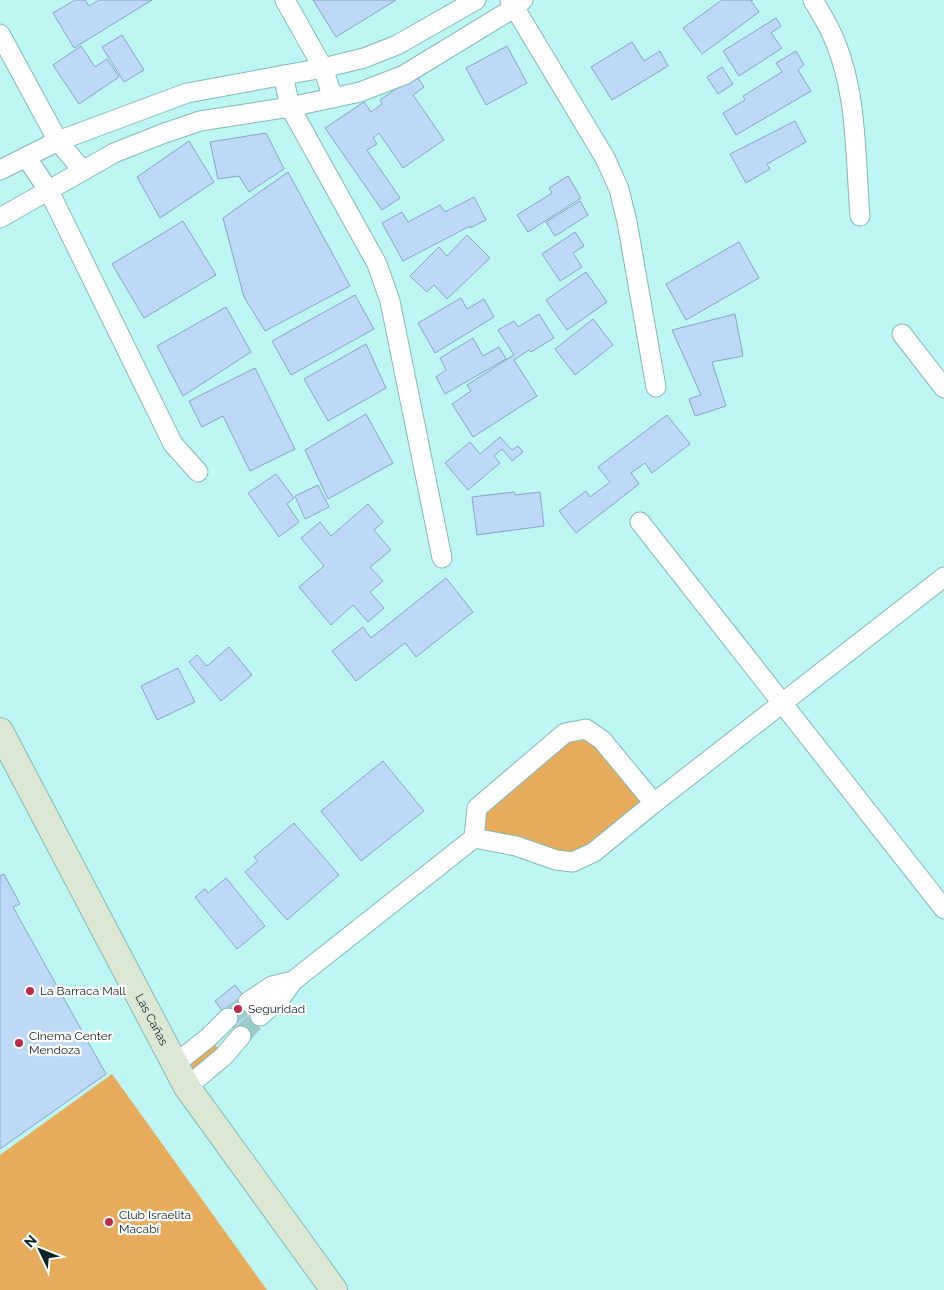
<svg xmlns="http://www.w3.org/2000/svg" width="944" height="1290" font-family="Raleway,sans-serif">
  <rect width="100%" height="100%" fill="#bef6f4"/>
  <g fill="#e6ac5b">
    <polygon points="586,729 654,803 573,862 474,838 477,808"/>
    <polygon points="209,1037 224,1056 187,1087 175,1064"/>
    <polygon points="112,1074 267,1290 0,1290 0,1155"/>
  </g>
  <g fill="#bed8f7" stroke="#88a3c4">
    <polygon points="75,0 85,0 89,6 99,0 152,0 74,48 53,13"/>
    <polygon points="313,0 396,0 336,37"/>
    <polygon points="722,0 753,0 751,1 759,12 702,54 683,28"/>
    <polygon points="776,18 781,26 771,33 782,48 739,76 723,51"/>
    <polygon points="122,35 144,70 124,82 102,47"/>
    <polygon points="632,42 644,61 660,51 668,66 612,100 591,67"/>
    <polygon points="81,46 95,67 107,59 119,77 79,104 53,65"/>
    <polygon points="507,46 527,83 486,105 466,68"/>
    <polygon points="796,51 804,65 798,70 811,91 736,135 723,113 745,100 743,96 782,72 776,63"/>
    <polygon points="722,67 733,84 718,94 707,77"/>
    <polygon points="416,75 424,87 413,95 444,140 403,168 379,133 373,138 377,144 367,150 400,198 382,210 325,128 364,102 371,112 382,104 380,100"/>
    <polygon points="795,121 806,142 767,164 770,169 746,183 730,154"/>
    <polygon points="266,133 284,169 249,192 239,176 218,179 210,142"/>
    <polygon points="189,141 214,182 160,218 137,177"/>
    <polygon points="288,172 350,286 265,331 244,297 223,218"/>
    <polygon points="568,176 581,198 528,232 517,215 552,193 549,188"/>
    <polygon points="474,197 486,220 470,228 470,226 403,261 382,223 402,212 408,222 440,205 445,212"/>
    <polygon points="580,201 588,215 555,236 546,222"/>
    <polygon points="183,221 216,275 144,318 112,264"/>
    <polygon points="575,232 584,246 573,253 582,267 560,281 542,254"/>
    <polygon points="467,235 490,258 447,299 434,285 427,292 410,276 439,247 447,256"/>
    <polygon points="739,242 759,278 686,320 666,284"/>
    <polygon points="586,272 607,302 567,330 546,300"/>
    <polygon points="355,295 374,329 291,375 272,341"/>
    <polygon points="461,298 467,309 484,299 494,317 435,353 418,323"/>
    <polygon points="226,307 251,352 183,396 157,346"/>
    <polygon points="539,314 554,338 531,352 529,350 514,360 537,396 473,437 452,404 471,391 467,385 514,355 498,330 514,321 518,327"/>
    <polygon points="735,314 743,356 712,362 726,406 695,416 689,399 701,395 672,330"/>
    <polygon points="593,319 613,345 575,375 555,349"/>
    <polygon points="473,338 483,356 499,347 506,359 445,394 436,377 446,370 440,358"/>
    <polygon points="366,344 386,388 328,421 304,379"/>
    <polygon points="255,368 295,449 250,471 223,416 202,427 189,401"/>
    <polygon points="366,414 393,463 328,499 305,450"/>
    <polygon points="667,415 690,444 652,473 645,463 631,473 639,484 576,533 559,511 586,491 590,497 610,482 598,467"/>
    <polygon points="500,437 512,450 518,446 523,452 512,461 502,449 494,456 500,463 468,490 445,463 470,442 480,454"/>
    <polygon points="276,474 294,498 287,504 299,522 279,537 248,493"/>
    <polygon points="318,485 329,507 305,519 295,496"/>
    <polygon points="514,492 515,495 540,492 544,526 477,535 472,497"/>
    <polygon points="368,504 383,522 374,530 391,550 370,567 383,581 370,592 384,608 368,622 353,605 331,625 299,587 324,566 301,538 320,522 331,536"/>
    <polygon points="446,578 473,612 416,657 405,643 356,681 332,651 363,627 371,638"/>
    <polygon points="229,647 252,675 221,701 189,662 197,655 207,666"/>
    <polygon points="178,668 195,702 157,720 141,686"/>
    <polygon points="383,761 424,811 361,861 321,811"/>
    <polygon points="294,823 339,875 287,920 245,872 258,861 254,857"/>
    <polygon points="4,874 20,904 13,907 106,1074 0,1149 0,876"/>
    <polygon points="226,878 265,926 237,949 195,897 205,889 208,893"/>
    <polygon points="235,985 263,1021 243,1038 215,1001"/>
  </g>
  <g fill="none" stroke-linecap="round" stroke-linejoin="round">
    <g stroke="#9bccca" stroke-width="19" stroke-dasharray="19 9" stroke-linecap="butt">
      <polyline points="228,1018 248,1002"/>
      <polyline points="241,1036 260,1016"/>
    </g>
    <defs>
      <g id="minor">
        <polyline points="285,0 323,68 333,98"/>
        <polyline points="510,0 605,158 619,189 627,222 656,387"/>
        <path d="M 813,0 C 819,10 825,20 830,30 C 858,87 855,155 860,216"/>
        <polyline points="0,34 58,141 83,171"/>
        <polyline points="283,75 290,107 377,264 390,301 442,558"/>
        <polyline points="26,157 49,191 173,444 198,472"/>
        <polyline points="0,170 58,141 187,93 323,68 364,58 397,45 476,0"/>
        <polyline points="0,218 114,153 162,134 200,121 290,107 360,92 404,75 514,8 523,0"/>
        <polyline points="902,334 944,388"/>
        <polyline points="640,522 944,909"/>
        <polyline points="474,838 516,846 556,860 573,862 594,852 654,803 944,577"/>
        <polyline points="248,1002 272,986 293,981"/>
        <polyline points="260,1016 280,999 293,981 474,838 477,808 565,733 586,729 602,740 654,803"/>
        <polyline points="175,1064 209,1037 228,1018"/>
        <polyline points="187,1087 224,1056 241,1036"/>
      </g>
      <g id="secondary">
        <path id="s1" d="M 0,731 L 187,1087 L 334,1290"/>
      </g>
    </defs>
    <use href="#minor" stroke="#83b9b7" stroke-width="21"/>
    <use href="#secondary" stroke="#83b9b7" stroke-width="28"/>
    <use href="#minor" stroke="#fff" stroke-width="19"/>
    <use href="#secondary" stroke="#dce8d4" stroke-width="26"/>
  </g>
  <g fill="#bb2a4b" stroke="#fff" stroke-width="2">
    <circle cx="30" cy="991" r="5"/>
    <circle cx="238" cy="1009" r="5"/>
    <circle cx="19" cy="1043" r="5"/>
    <circle cx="109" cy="1222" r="5"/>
  </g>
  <g text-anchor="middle" stroke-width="4.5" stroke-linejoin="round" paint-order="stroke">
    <g font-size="12" fill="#0e2424" stroke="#fff" text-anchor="start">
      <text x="40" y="995">La Barraca Mall</text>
      <text x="248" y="1013">Seguridad</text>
      <text x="29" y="1040">Cinema Center<tspan x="29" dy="14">Mendoza</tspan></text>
      <text x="119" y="1219">Club Israelita<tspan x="119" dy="14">Macabí</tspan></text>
    </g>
    <g font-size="12" fill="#0e2424" stroke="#fff">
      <text dy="4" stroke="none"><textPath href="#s1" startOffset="326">Las Cañas</textPath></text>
    </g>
  </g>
  <g transform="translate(40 1250) rotate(313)" stroke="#ffffff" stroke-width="4" paint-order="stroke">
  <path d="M0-4L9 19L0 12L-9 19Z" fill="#0e2424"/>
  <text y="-8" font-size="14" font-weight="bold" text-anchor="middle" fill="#0e2424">N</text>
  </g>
</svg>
